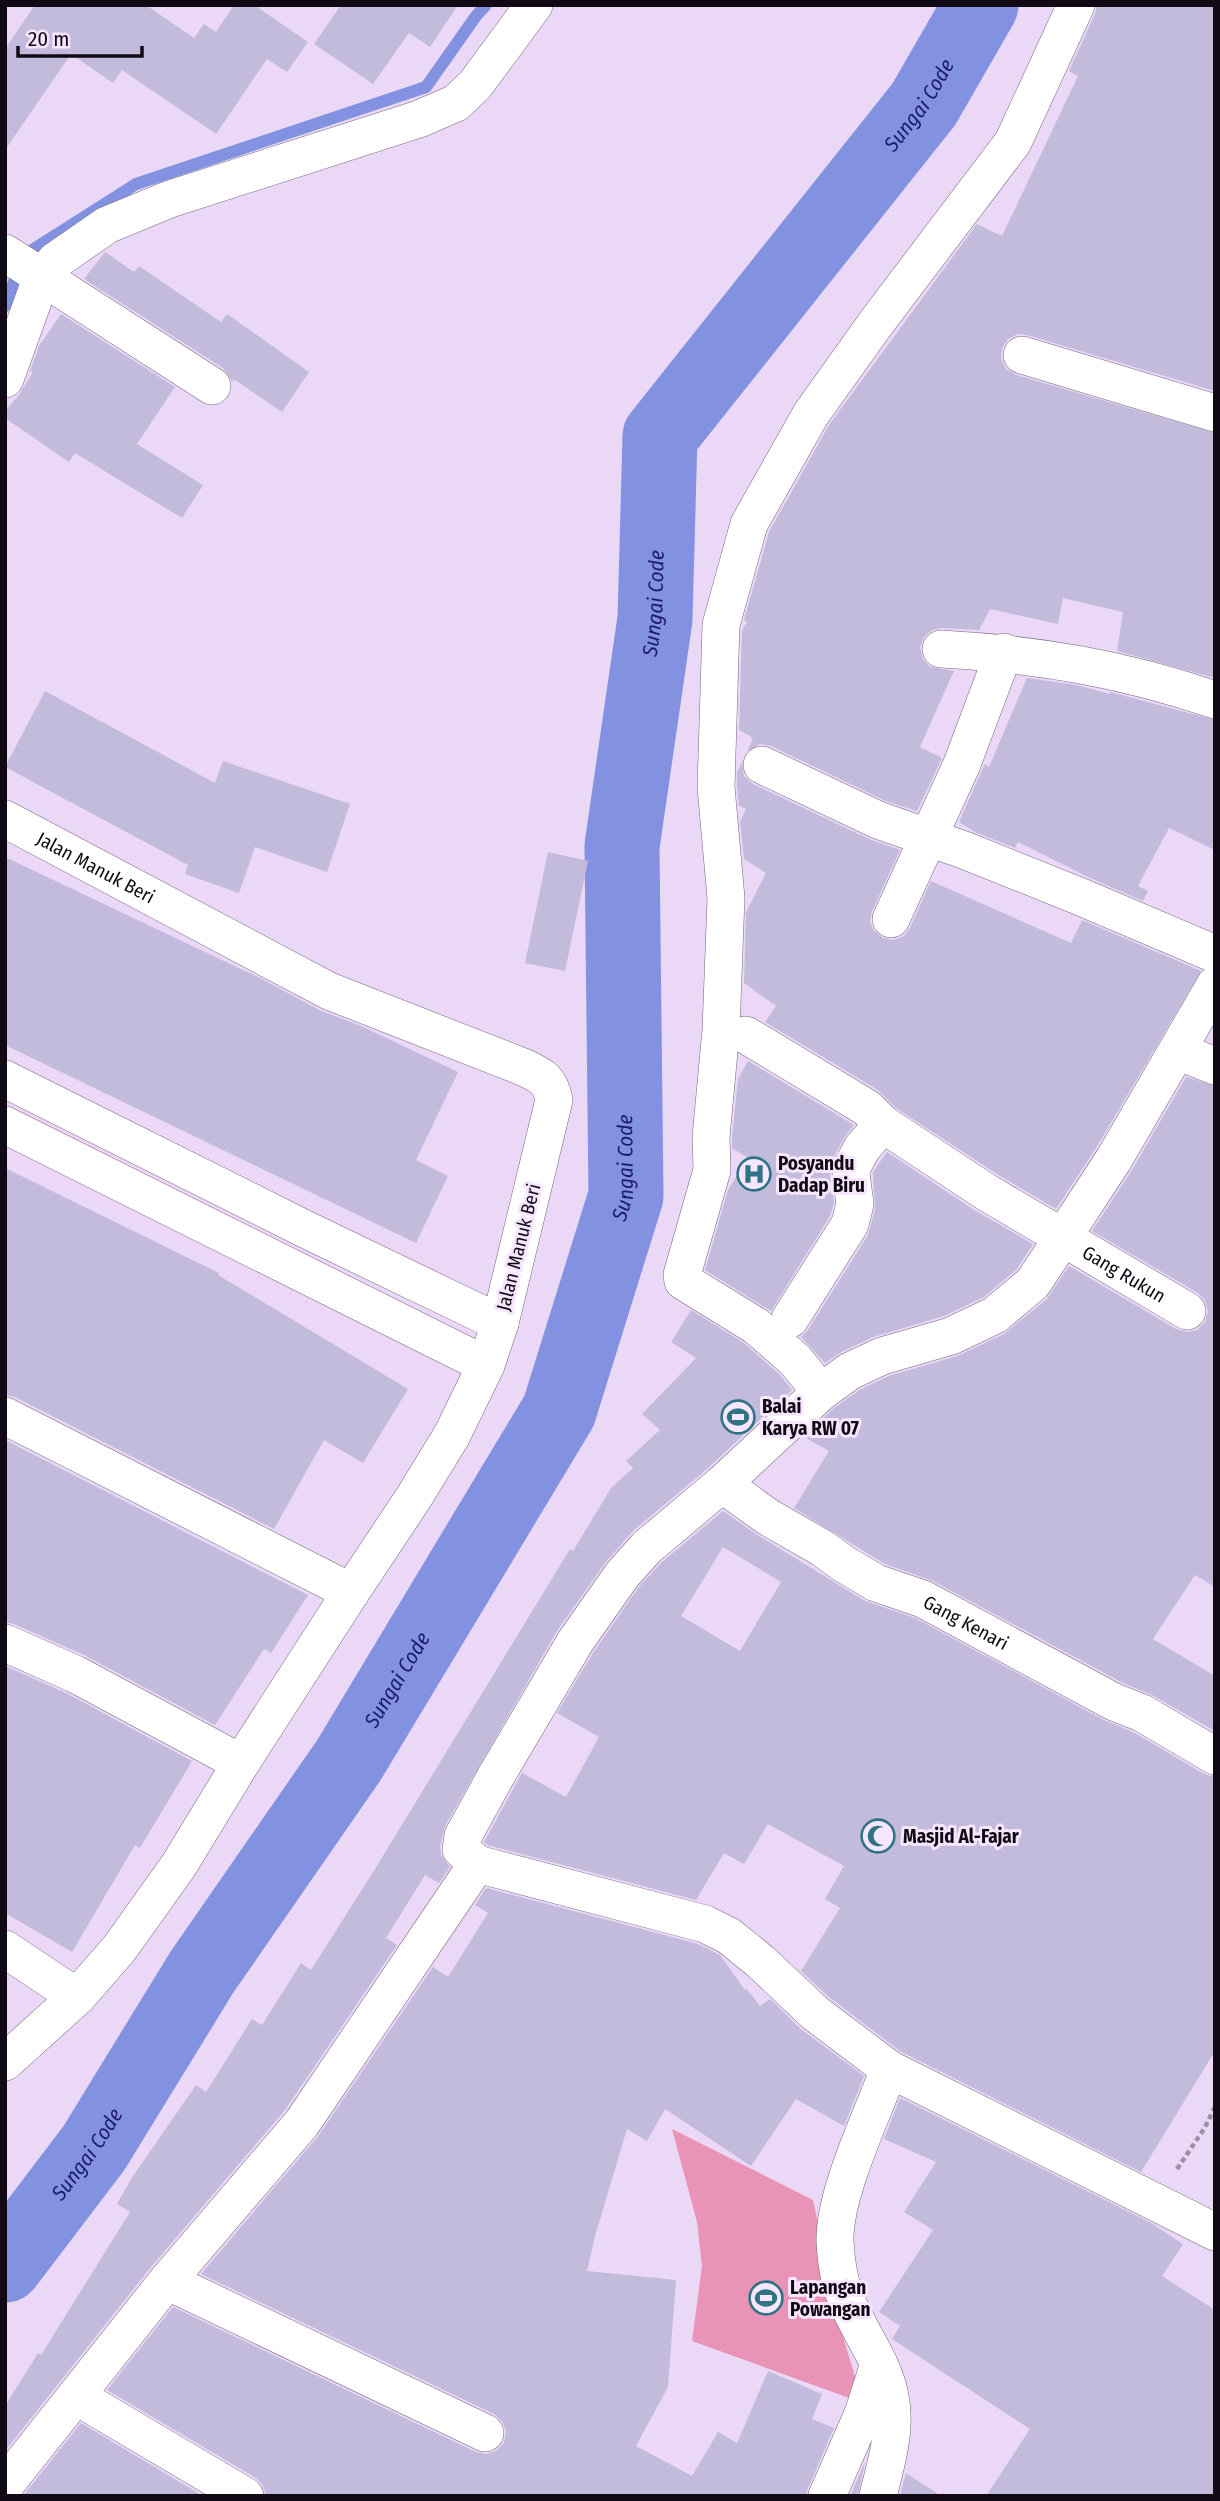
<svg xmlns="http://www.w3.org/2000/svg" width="1220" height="2501" font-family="'Fira Sans Condensed',sans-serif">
  <rect width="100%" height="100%" fill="#ebd8f6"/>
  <polygon fill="#e993b6" points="672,2129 813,2200 841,2330 863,2403 692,2341 702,2266 697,2222"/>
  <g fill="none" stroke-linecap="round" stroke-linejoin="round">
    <g stroke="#8292e0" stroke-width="12">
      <polyline points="29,252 136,184 426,87 476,16 486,5"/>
      <polyline points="5,306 17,274"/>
    </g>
    <path stroke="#8292e0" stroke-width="75" id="s1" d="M 5,2265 L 94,2148 L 202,1972 L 349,1760 L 559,1411 L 626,1196 L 622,846 L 655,619 L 660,436 L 924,104 L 981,5"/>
  </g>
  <g fill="#c2bbdc" fill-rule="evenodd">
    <polygon points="35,5 146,5 194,38 204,24 216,32 234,5 254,5 308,42 287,72 267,59 216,134 122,70 113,83 71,54 5,150 5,49"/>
    <polygon points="341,5 458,5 430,47 409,33 373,84 314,44"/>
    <polygon points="1097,5 1215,5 1215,391 1027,335 1018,334 1008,339 1002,348 1001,359 1006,369 1016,375 1215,433 1215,678 1117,651 1123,612 1063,598 1058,624 990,609 979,630 942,628 932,630 924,637 920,647 923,659 930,667 954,671 920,747 942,758 917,811 886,801 771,746 760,744 747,752 753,738 739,730 742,631 747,622 744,620 769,532 829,425 977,224 1002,236 1078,76 1069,71 1095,14"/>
    <polygon points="105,252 134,272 139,266 221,322 227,314 309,372 282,412 235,380 232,381 223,368 84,279"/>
    <polygon points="61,314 175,387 137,444 203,485 182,518 75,453 69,462 5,418 5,411 19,395 33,372 30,371 39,346"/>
    <polygon points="1027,678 1076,685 1110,694 1110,692 1215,720 1215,850 1169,828 1138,886 1148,891 1143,901 1088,877 1018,842 1015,848 975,832 959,822 983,768 985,764 989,767"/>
    <polygon points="45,691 215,783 223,761 350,804 327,872 255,847 239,893 185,874 188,865 5,767"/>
    <polygon points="742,762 744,776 753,784 869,839 900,850 872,911 870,922 874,931 883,938 894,940 904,936 910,928 931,881 1071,943 1082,920 1201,971 1096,1148 1056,1209 997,1174 896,1108 878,1090 765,1022 776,1006 744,983 746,912 766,873 744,859 740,822 746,809 739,806 737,786 737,772"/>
    <polygon points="548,852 588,861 565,971 525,963"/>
    <polygon points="5,857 264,980 319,1010 361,1026 458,1072 416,1160 448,1176 416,1243 5,1045"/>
    <polygon points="748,1061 854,1125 844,1138 832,1160 830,1176 834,1203 830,1216 771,1311 705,1270 728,1190 748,1158 732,1148 732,1138 738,1079"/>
    <polygon points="1186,1077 1215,1086 1215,1587 1195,1575 1153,1639 1215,1676 1215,1731 1152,1695 1123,1683 933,1581 885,1564 794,1508 829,1451 804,1437 834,1408 861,1389 889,1376 957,1356 1004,1334 1047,1299 1069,1266 1176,1329 1187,1332 1197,1330 1205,1322 1208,1311 1205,1300 1198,1293 1092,1231 1132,1170"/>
    <polygon points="887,1152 974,1210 1033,1244 1017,1269 984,1297 944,1316 873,1337 841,1352 825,1363 801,1337 808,1330 868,1235 875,1209 873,1172"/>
    <polygon points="5,1168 219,1273 218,1275 408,1389 363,1463 324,1440 274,1529 15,1397 5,1395"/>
    <polygon points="691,1310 744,1343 780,1375 792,1390 708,1468 633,1531 605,1563 557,1631 445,1826 440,1846 441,1855 450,1867 439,1883 425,1875 386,1938 397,1945 285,2110 151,2267 5,2451 5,2406 38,2353 41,2355 130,2212 117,2204 133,2176 196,2085 206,2092 252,2019 262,2025 301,1963 311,1970 375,1869 570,1549 573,1551 611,1488 633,1468 626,1461 660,1430 642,1414 696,1358 671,1342"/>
    <polygon points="5,1440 308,1595 271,1653 264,1649 215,1725 84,1655 14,1624 5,1622"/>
    <path d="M 723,1511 L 756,1534 L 865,1601 L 915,1618 L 1104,1720 L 1133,1732 L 1204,1774 L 1215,1777 L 1215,2051 L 1141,2172 L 900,2051 L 829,1997 L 801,1971 L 840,1908 L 825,1899 L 844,1866 L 768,1824 L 744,1864 L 724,1853 L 696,1900 L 487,1845 L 484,1842 L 522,1773 L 566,1797 L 599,1737 L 557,1713 L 593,1653 L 638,1588 L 662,1562 ZM 723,1547 L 781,1582 L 740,1651 L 681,1616 Z"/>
    <polygon points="5,1666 66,1693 192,1761 140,1848 135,1845 72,1952 5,1913"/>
    <polygon points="486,1888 698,1944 720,1955 745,1990 747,1989 760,2006 770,1999 802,2030 864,2076 844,2126 796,2099 751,2166 665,2109 647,2141 627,2129 595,2236 587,2271 676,2280 668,2387 636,2446 692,2476 718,2432 737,2443 768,2371 822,2394 812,2419 834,2428 808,2488 806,2496 266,2496 263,2485 256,2478 107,2390 173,2307 476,2452 487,2454 496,2451 504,2443 506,2431 502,2421 494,2414 201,2274 319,2135 433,1967 448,1977 488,1913 475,1905"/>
    <polygon points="900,2098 1151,2223 1183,2244 1162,2276 1215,2310 1215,2496 986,2496 1030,2429 892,2339 900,2326 879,2312 933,2230 904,2212 936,2162 884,2139"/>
    <polygon points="81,2423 203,2496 23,2496"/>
    <polygon points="865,2462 858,2496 850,2496"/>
    <polygon points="906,2473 941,2496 900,2496"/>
  </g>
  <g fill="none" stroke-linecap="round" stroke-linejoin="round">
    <defs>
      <g id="street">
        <polyline points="5,253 212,386"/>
        <polyline points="1022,355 1215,413"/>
        <polyline points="5,379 42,276 55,261 107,225 170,199 419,119 456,103 475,85 534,5"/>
        <path d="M 941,649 C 1037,654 1124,669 1215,700"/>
        <polyline points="762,765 878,820 964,850 1081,897 1215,954"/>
        <path id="s2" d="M 5,819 L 329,991 L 523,1067 C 542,1076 550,1079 554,1100 L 500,1323 L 486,1365 L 452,1435 L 414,1497 L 351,1592 L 5,1416"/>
        <polyline points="891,919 962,764 1004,652"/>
        <polyline points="1215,985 1114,1159 1033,1283 995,1315 951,1336 882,1356 850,1371 821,1392 722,1484 647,1547 622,1575 575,1642 496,1776 463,1836 461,1849 477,1864 705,1924 729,1936 761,1962 815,2013 889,2069 1215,2232"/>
        <path id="s3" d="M 746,1035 L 867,1108 L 883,1124 L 986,1192 L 1187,1311"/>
        <polyline points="1177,1051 1215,1066"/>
        <polyline points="5,1079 307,1230 500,1323"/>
        <polyline points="5,1125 486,1365"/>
        <polyline points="790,1319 850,1224 855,1204 851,1174 853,1165 862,1148 883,1124"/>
        <polyline points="821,1392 795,1360 756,1326 683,1281 682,1275 712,1170 711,1137 721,1030 726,898 716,787 721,625 749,524 811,414 876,323 1013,142 1076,5"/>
        <path id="s4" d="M 722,1484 L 768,1517 L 822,1548 L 844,1564 L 876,1583 L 923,1599 L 1114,1702 L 1142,1713 L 1215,1756"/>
        <polyline points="5,1643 75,1674 241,1763"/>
        <polyline points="5,1949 77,1997"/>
        <polyline points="5,2062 77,1997 119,1949 179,1865 241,1763 351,1592"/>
        <polyline points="167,2281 485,2433"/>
        <polyline points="76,2396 245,2496"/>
        <polyline points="5,2485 167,2281 302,2123 477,1864"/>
        <polyline points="827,2496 863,2414 879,2364"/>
        <path d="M 878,2496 C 886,2463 897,2430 890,2396 C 883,2361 859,2332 846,2299 C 839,2281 836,2261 835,2241 C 834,2193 872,2116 889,2069"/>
      </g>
    </defs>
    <use href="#street" stroke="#76657f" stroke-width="38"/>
    <polyline stroke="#9d8ea5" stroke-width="4.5" stroke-dasharray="5 3.5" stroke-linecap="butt" points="1177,2169 1204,2129 1215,2107"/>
    <use href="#street" stroke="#fff" stroke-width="37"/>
  </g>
  <defs>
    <symbol id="hospital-ring" viewBox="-11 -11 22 22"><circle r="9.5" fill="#f6e6ff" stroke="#307483" stroke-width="1.5"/><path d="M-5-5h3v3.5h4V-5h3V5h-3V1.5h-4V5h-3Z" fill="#307483"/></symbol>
    <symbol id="stadium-ring" viewBox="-11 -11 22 22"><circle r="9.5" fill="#f6e6ff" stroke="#307483" stroke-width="1.5"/><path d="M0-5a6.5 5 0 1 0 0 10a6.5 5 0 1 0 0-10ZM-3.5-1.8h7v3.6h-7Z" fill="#307483"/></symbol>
    <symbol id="mosque-ring" viewBox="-11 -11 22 22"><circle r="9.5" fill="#f6e6ff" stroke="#307483" stroke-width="1.5"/><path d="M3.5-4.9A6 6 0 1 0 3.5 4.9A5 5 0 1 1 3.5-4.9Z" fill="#307483"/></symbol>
  </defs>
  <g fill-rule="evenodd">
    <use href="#hospital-ring" x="735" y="1155" width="38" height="38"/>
    <use href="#stadium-ring" x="719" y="1398" width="38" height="38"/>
    <use href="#mosque-ring" x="859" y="1817" width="38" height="38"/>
    <use href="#stadium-ring" x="747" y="2279" width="38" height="38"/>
  </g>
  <g text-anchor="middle" stroke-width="6" stroke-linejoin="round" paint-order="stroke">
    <g font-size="19" fill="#110a14" stroke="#f6e6ff">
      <text dy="7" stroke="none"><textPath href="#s2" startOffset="103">Jalan Manuk Beri</textPath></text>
      <text transform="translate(518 1247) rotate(-76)" y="7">Jalan Manuk Beri</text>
      <text dy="7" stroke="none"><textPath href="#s3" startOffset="448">Gang Rukun</textPath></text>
      <text dy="7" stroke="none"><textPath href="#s4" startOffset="282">Gang Kenari</textPath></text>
    </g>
    <g font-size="19" font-weight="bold" fill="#110a14" stroke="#f6e6ff" text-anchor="start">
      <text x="778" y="1170">Posyandu<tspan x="778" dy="22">Dadap Biru</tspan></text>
      <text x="762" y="1413">Balai<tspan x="762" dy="22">Karya RW 07</tspan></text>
      <text x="903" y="1843">Masjid Al-Fajar</text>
      <text x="790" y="2294">Lapangan<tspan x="790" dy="22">Powangan</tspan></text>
    </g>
    <g font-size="21" font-style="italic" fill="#1d1974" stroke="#f6e6ff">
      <text dy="7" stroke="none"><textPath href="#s1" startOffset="2427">Sungai Code</textPath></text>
      <text dy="7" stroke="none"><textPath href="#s1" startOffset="1839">Sungai Code</textPath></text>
      <text dy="7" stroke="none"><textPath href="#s1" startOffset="1272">Sungai Code</textPath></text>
      <text dy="7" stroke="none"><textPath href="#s1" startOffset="705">Sungai Code</textPath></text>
      <text dy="7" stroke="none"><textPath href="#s1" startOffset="138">Sungai Code</textPath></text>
    </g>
  </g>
  <rect width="1220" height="2501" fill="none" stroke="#110a14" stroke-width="14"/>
  <path d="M18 46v10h124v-10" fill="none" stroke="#110a14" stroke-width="3.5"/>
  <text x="28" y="46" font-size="21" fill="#110a14" stroke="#f6e6ff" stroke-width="5" paint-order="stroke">20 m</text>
</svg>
